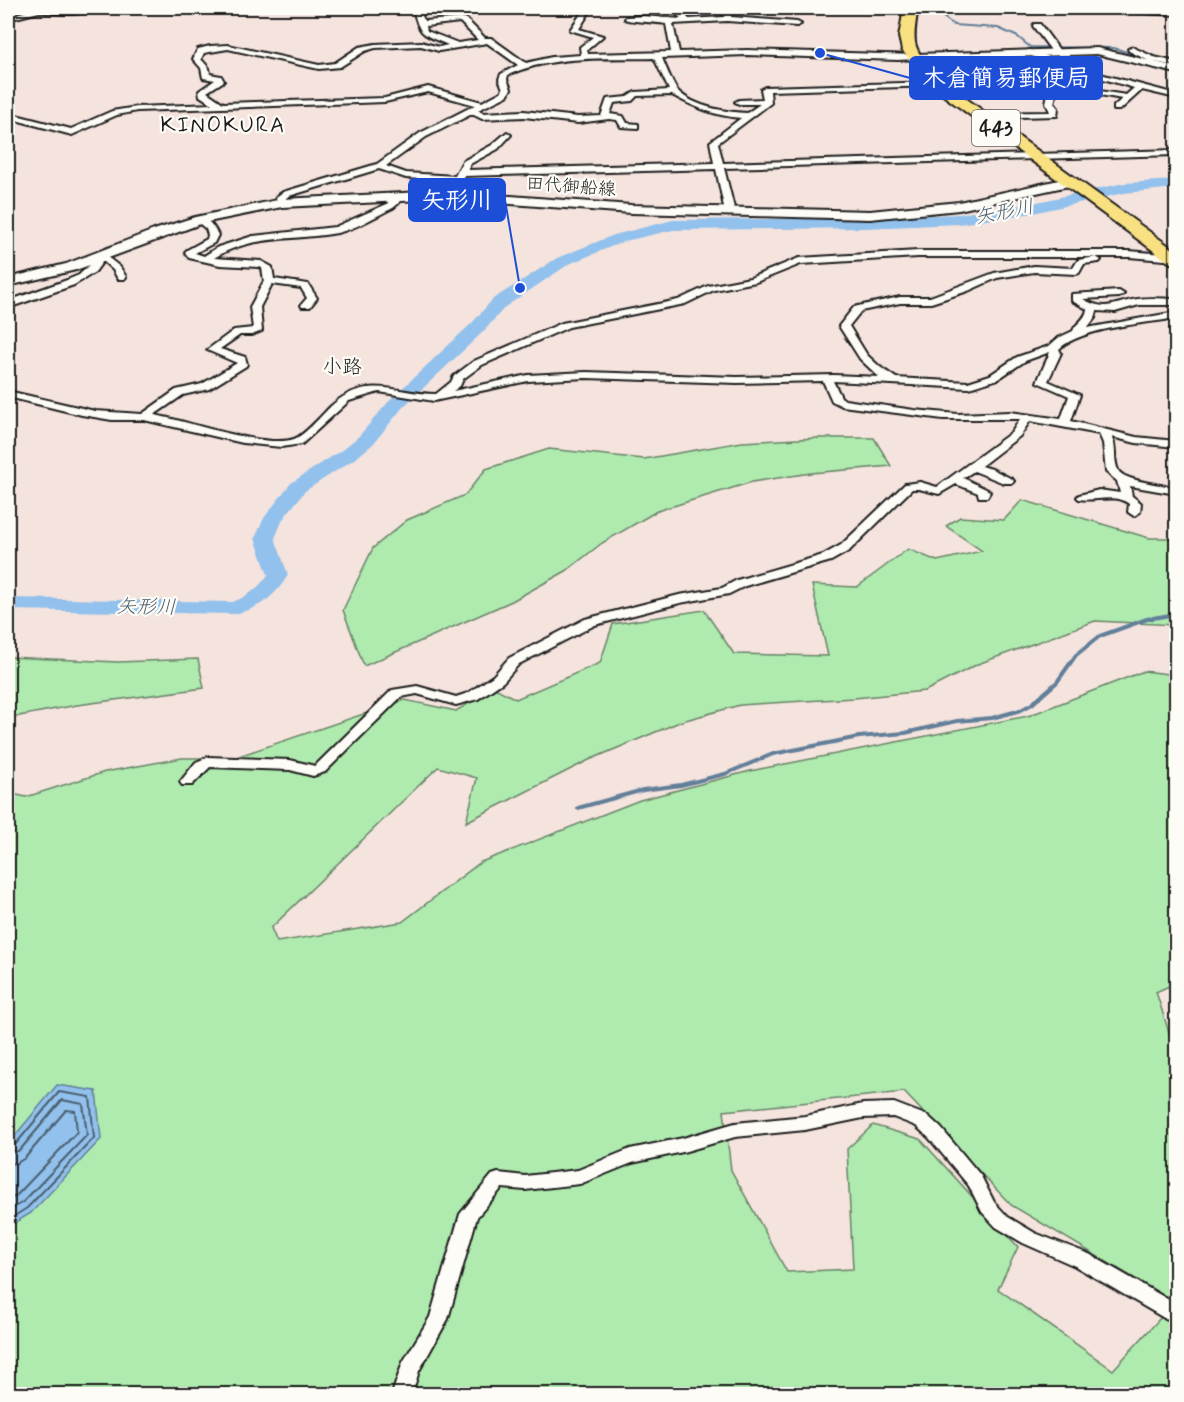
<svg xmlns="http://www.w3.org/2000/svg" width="1184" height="1402" font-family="Mynerve,'Klee One',sans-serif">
  <rect width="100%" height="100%" fill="#f5e3de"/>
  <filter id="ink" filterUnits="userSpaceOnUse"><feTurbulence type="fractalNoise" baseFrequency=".0167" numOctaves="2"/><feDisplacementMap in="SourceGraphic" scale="12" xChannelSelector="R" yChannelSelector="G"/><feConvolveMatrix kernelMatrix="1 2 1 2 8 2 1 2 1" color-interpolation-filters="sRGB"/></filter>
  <g filter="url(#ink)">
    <g fill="#afeaaf" stroke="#668366" stroke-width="1.5">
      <polygon points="817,438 874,438 891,466 811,473 752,482 657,511 602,543 566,571 512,601 364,666 343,610 373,548 407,520 465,495 486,469 549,449 644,459 742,442"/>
      <polygon points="1022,500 1149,538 1176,538 1176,625 1095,621 978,664 925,691 854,698 740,705 682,721 589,760 466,822 477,778 438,767 271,928 277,942 402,922 481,862 640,800 750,771 1028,716 1144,671 1176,675 1176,983 1156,992 1176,1054 1176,1303 1011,1205 904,1092 724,1111 731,1170 787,1272 853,1269 847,1149 873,1125 920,1139 1018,1247 998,1289 1113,1370 1162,1316 1176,1318 1176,1394 686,1394 670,1392 667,1394 8,1394 8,793 26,797 105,772 182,758 233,758 405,700 456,711 495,688 516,699 600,663 613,624 704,610 734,654 828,656 812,585 857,587 908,549 937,561 982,551 946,526 960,517 1004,520"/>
      <polygon points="8,657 118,662 198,659 204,688 77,705 8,718"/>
    </g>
    <polygon fill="#91c1ec" stroke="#627f99" stroke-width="1.5" points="57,1085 96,1091 101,1139 31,1213 8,1227 8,1144"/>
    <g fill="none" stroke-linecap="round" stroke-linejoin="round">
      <g stroke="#4b5e6f" stroke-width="2">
        <polyline points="8,1148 15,1145 59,1092 90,1097 94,1138 27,1208 8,1220"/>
        <polyline points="8,1155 20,1150 62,1100 83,1104 87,1135 23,1202 8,1211"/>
        <polyline points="8,1164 17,1163 25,1158 66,1110 75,1111 77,1132 17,1195 8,1201"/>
      </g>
      <g stroke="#627f99" stroke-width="2">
        <polyline points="773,8 784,8"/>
        <polyline points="933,8 939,10 943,17 954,25 998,28 1018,37 1030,47 1114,48 1143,57"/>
      </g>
      <polyline stroke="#627f99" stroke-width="4" points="578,808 643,790 681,785 725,774 773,754 859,737 905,733 957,721 992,718 1021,710 1032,704 1057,682 1076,655 1100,636 1147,619 1176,614"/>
      <path fill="#91c1ec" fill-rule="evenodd" d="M 1176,180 L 1176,188 L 1124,193 L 1033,213 L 959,224 L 865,228 L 673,230 L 625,241 L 569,264 L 505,307 L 484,331 L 403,407 L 373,444 L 356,458 L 305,491 L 283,519 L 275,538 L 288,575 C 275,597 260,608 235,614 L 8,610 L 8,598 L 233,602 C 248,596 259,588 268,575 L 255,538 L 264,518 L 291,483 L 342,450 L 359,436 L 391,399 L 472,323 L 493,299 L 557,258 L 614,235 L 673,220 L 865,218 L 959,214 L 1033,203 L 1124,183 Z"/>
      <defs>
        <g id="minor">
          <polygon points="39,8 71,10 121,8 117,10 71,14 39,12 8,20 8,16"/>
          <path d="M 413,8 L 419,8 L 424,21 L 465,18 L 485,38 L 491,38 L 526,63 L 552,57 L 581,55 L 580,47 L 593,37 L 570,30 L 585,8 L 592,8 L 579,29 L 603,36 L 587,50 L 588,54 L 671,52 L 666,24 C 656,22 631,22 625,19 L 626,17 L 644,16 L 681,19 L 672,8 L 679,8 L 689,19 L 724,17 L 726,10 L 744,8 L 732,13 L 731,17 L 797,22 L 801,24 L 797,26 L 727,21 L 673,24 L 679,52 L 747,50 L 917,55 L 921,57 L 917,59 L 898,60 L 747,55 L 662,58 C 665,65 674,88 679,92 C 695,107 726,112 747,113 L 760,104 L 739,104 L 735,102 L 739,100 L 763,99 L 761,89 L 765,87 L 937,82 L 941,84 L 937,86 L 770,91 L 771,103 L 718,143 L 723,163 L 1176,150 L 1176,155 L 724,168 L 735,212 L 730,215 L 725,212 L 716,169 L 465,176 L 443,198 L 438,195 L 450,181 L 406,178 L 379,169 L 289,196 L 286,198 L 285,205 L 282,206 L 277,203 L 276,197 L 283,192 L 377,164 L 420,133 L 475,105 L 428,92 L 385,102 L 137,111 L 117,115 L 72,135 L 8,118 L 8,113 L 71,129 L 112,111 L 137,107 L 212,104 L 200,96 L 199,91 L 215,80 L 203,78 L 201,68 L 193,59 L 198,49 L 210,46 L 228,45 L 319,65 L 335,63 L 359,47 L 375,44 L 421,42 L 439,47 L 448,45 C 422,34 419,35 413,8 ZM 460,22 L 478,40 L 458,43 L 427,31 L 426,26 ZM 487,43 L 518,65 L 501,74 L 499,79 L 503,89 L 501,92 L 482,102 L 428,87 L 385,98 L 223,103 L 207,92 L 224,81 L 221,76 L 210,74 L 209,68 L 201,59 L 204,53 L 228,49 L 319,69 L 340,67 L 365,51 L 375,48 L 421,46 L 439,51 ZM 654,58 L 669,90 L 635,92 L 627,97 L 607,99 L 601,116 L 578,117 L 524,111 L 483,113 L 478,110 L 507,96 L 511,89 L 507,79 L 508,75 C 553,55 605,59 654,58 ZM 672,95 C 694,107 715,116 741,118 L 710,142 L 714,163 L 468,170 L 470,164 L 498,149 L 511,135 L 507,132 L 492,145 L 463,161 L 455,176 L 406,173 L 386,166 L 426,137 L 472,114 L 482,119 L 524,117 L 578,123 L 609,119 L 617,120 L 621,127 L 638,128 L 638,124 L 627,123 L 623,116 L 610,114 L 614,103 L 632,101 L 637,96 Z"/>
          <polygon points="1093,8 1176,11 1176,15 1097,10"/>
          <polygon points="1034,24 1040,24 1060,51 1059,53 1053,53 1033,26"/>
          <polygon points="1132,47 1154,57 1176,62 1176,66 1149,61 1129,51 1128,49"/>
          <path d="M 1029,50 L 1089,71 L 1176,94 L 1176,98 L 1142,90 L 1120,110 L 1114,110 L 1114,106 L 1122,99 L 1100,95 L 1100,91 L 1126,95 L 1134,88 L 1063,67 L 1054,103 L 1058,108 L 1057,116 L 977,118 L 977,114 L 980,113 L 1050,112 L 1046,103 L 1050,83 L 1007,76 L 995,87 L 991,85 L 998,76 L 976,72 C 987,65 1036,76 1051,78 L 1056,65 L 1026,54 L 1025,52 Z"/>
          <path d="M 392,194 L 400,196 L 399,203 L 393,208 C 376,216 356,229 337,233 C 296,241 251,234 214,258 L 261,261 L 272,267 L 274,279 L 308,284 L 317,298 L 310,307 L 302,307 L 301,305 L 307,298 L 301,288 L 272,284 L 260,307 L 262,331 L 252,335 L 240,335 L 220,349 L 245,357 L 247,364 L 246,366 L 209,389 L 183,395 L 154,415 C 185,420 266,449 294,439 C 304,436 323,414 331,406 C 367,373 396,394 436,394 L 451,382 L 454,376 L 474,361 L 562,323 L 678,300 L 708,286 L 750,278 L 799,258 L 918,251 L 1129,251 L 1176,255 L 1176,261 L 1129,257 L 918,257 L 801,264 L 756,282 L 714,290 L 685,304 L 569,327 L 482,365 L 463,379 L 460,386 L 453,391 L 528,375 L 586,372 L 737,377 L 834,375 L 879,377 L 860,359 L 839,326 L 854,307 L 858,306 L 900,297 L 930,297 L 994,273 L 1034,266 L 1073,268 L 1078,260 L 1096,257 L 1101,260 L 1099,262 L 1084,264 L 1079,273 L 1076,274 L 1034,272 L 997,278 L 968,291 L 931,303 L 900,303 L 861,311 L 849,326 L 867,355 L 880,367 L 896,378 L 968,382 L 990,375 L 1017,357 L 1049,346 L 1058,338 L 1073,331 C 1075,323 1086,320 1087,309 L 1072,301 L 1072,294 L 1119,291 L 1124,294 L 1119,297 L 1083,299 C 1108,313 1114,302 1138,299 C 1150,297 1164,299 1176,299 L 1176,305 L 1139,305 L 1115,312 L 1097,311 L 1095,318 L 1087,328 L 1176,312 L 1176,318 C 1144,324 1083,327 1059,349 L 1061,353 L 1048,381 L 1080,395 L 1071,421 L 1136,437 L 1176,441 L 1176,447 L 1136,443 L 1112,437 C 1117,448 1113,459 1118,470 C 1122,481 1165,485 1176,488 L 1176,494 L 1130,486 L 1132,496 L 1141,503 L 1140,512 L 1134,516 L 1128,512 L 1129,504 C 1114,493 1095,502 1079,499 L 1077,497 L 1079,495 L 1099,490 L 1120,493 L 1117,481 L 1106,472 L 1103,443 L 1099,434 L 1030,421 L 1020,436 L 981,466 L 992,469 L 1012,479 L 1014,481 L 1012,483 L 1004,483 L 974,471 L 963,478 L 988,490 L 990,492 L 987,497 L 979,497 L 978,493 L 956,484 L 939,494 L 919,489 L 912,489 L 849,551 L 831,561 L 745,586 L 729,594 L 680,603 L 595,625 L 519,664 L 503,682 L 478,699 L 456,705 L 417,694 L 401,697 L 325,772 L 313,776 L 290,770 L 210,767 L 192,785 L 182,785 L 180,782 L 196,762 L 208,757 L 290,760 L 315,766 L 392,690 L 417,686 L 456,697 L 468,693 L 493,676 L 509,658 L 585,619 L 679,595 L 722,588 L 737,580 L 823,555 L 841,545 L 905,484 L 920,482 L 937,487 L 1012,432 L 1020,419 L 943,419 L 842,406 L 832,401 L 823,381 L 737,383 L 586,378 L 528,381 L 434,401 L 379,392 L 349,401 L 302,444 L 281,447 L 243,443 L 144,420 L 112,420 L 82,415 L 8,397 L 8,391 L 95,411 L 142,414 L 176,390 L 202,384 L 237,363 L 207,350 L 234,330 L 253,328 L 250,307 L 264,281 L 262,268 L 259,267 L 220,265 L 189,258 L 185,252 L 187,250 L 207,239 L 208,235 L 206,229 L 195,220 L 197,218 C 207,217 214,226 218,235 L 214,243 L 195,253 L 204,256 L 218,247 L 253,236 L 335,227 L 387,204 ZM 1050,352 L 1037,382 L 1069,396 L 1061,419 L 1010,412 L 958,414 L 914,410 L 845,400 L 841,397 L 833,381 L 969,388 L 998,379 L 1025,361 Z"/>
          <polygon points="101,252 120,267 126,277 124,279 118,279 113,270 103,261 95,272 74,285 8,308 8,301 67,280 79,275 93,261 90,258"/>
          <polygon points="894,1103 928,1116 941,1128 981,1176 994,1202 1008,1217 1035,1233 1089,1254 1176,1304 1176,1320 1164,1318 1075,1266 1023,1243 996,1227 982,1212 969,1186 929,1138 916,1126 893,1117 863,1118 805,1130 735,1137 683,1152 632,1163 580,1184 525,1190 502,1188 477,1217 448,1319 419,1371 412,1394 392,1394 403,1362 430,1317 460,1214 492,1175 498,1173 525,1176 578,1170 630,1149 683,1138 735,1123 805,1116 863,1104"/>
        </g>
        <polygon id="tertiary" points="1097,48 1176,67 1176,73 1097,54 917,60 912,57 917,54"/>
        <polygon id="secondary" points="1068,178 1074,182 1073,185 959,210 870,219 631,213 443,199 282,207 203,223 76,270 8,286 8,278 66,264 154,230 195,217 282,199 443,191 631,205 870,211 959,202"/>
        <path id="trunk" d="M 904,8 L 918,8 C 910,52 915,48 942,81 L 1176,251 L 1176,264 L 1170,263 L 932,87 L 902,50 L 899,37 Z"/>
      </defs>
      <use href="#minor" stroke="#1c1c1c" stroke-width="4"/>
      <use href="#tertiary" stroke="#1c1c1c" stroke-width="4"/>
      <use href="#secondary" stroke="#1c1c1c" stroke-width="4"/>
      <use href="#trunk" stroke="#1c1c1c" stroke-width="4"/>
      <use href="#minor" fill="#fdfcf7" fill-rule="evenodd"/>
      <use href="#tertiary" fill="#fdfcf7" fill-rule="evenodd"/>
      <use href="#secondary" fill="#fdfcf7" fill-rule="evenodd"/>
      <use href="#trunk" fill="#f9e181" fill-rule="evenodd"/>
    </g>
  </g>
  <g text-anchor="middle" stroke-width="4.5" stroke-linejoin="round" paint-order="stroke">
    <g font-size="18" fill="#1c1c1c" stroke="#fdfcf7">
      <text transform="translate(571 186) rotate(4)" y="6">田代御船線</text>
    </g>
    <g font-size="20" font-style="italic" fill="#4b5e6f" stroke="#fdfcf7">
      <text transform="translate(1004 211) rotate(-11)" y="7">矢形川</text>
      <text transform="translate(146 606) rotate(1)" y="7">矢形川</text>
    </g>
    <g font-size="20" fill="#1c1c1c" stroke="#fdfcf7">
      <text x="342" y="373">小路</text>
    </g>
    <rect fill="#fdfcf7" stroke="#605f5e" stroke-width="1.5" x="972" y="110" width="48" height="36" rx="4.5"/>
    <g font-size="21" font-weight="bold" fill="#1c1c1c">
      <text x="996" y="135">443</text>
    </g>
    <g font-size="22" letter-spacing="1.5" fill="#1c1c1c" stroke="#fdfcf7">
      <text x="223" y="132">KINOKURA</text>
    </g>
  </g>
  <path fill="none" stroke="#1d4ed8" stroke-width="2" d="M820 53L910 78M520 288L505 200"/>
  <g fill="#1d4ed8" stroke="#fdfcf7" stroke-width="2">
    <circle cx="820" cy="53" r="6"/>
    <circle cx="520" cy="288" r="6"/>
  </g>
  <g fill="#1d4ed8" stroke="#1d4ed8" stroke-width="2">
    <rect x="910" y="57" width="192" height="42" rx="6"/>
    <rect x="409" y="179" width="96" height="42" rx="6"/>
  </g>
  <g font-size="24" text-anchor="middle" font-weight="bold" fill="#fff">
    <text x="1006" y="86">木倉簡易郵便局</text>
    <text x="457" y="208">矢形川</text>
  </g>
  <rect width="1184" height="1402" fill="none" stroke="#fdfcf7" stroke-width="30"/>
  <rect x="15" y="15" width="1154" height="1372" fill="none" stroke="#1c1c1c" stroke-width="2" filter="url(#ink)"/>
</svg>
